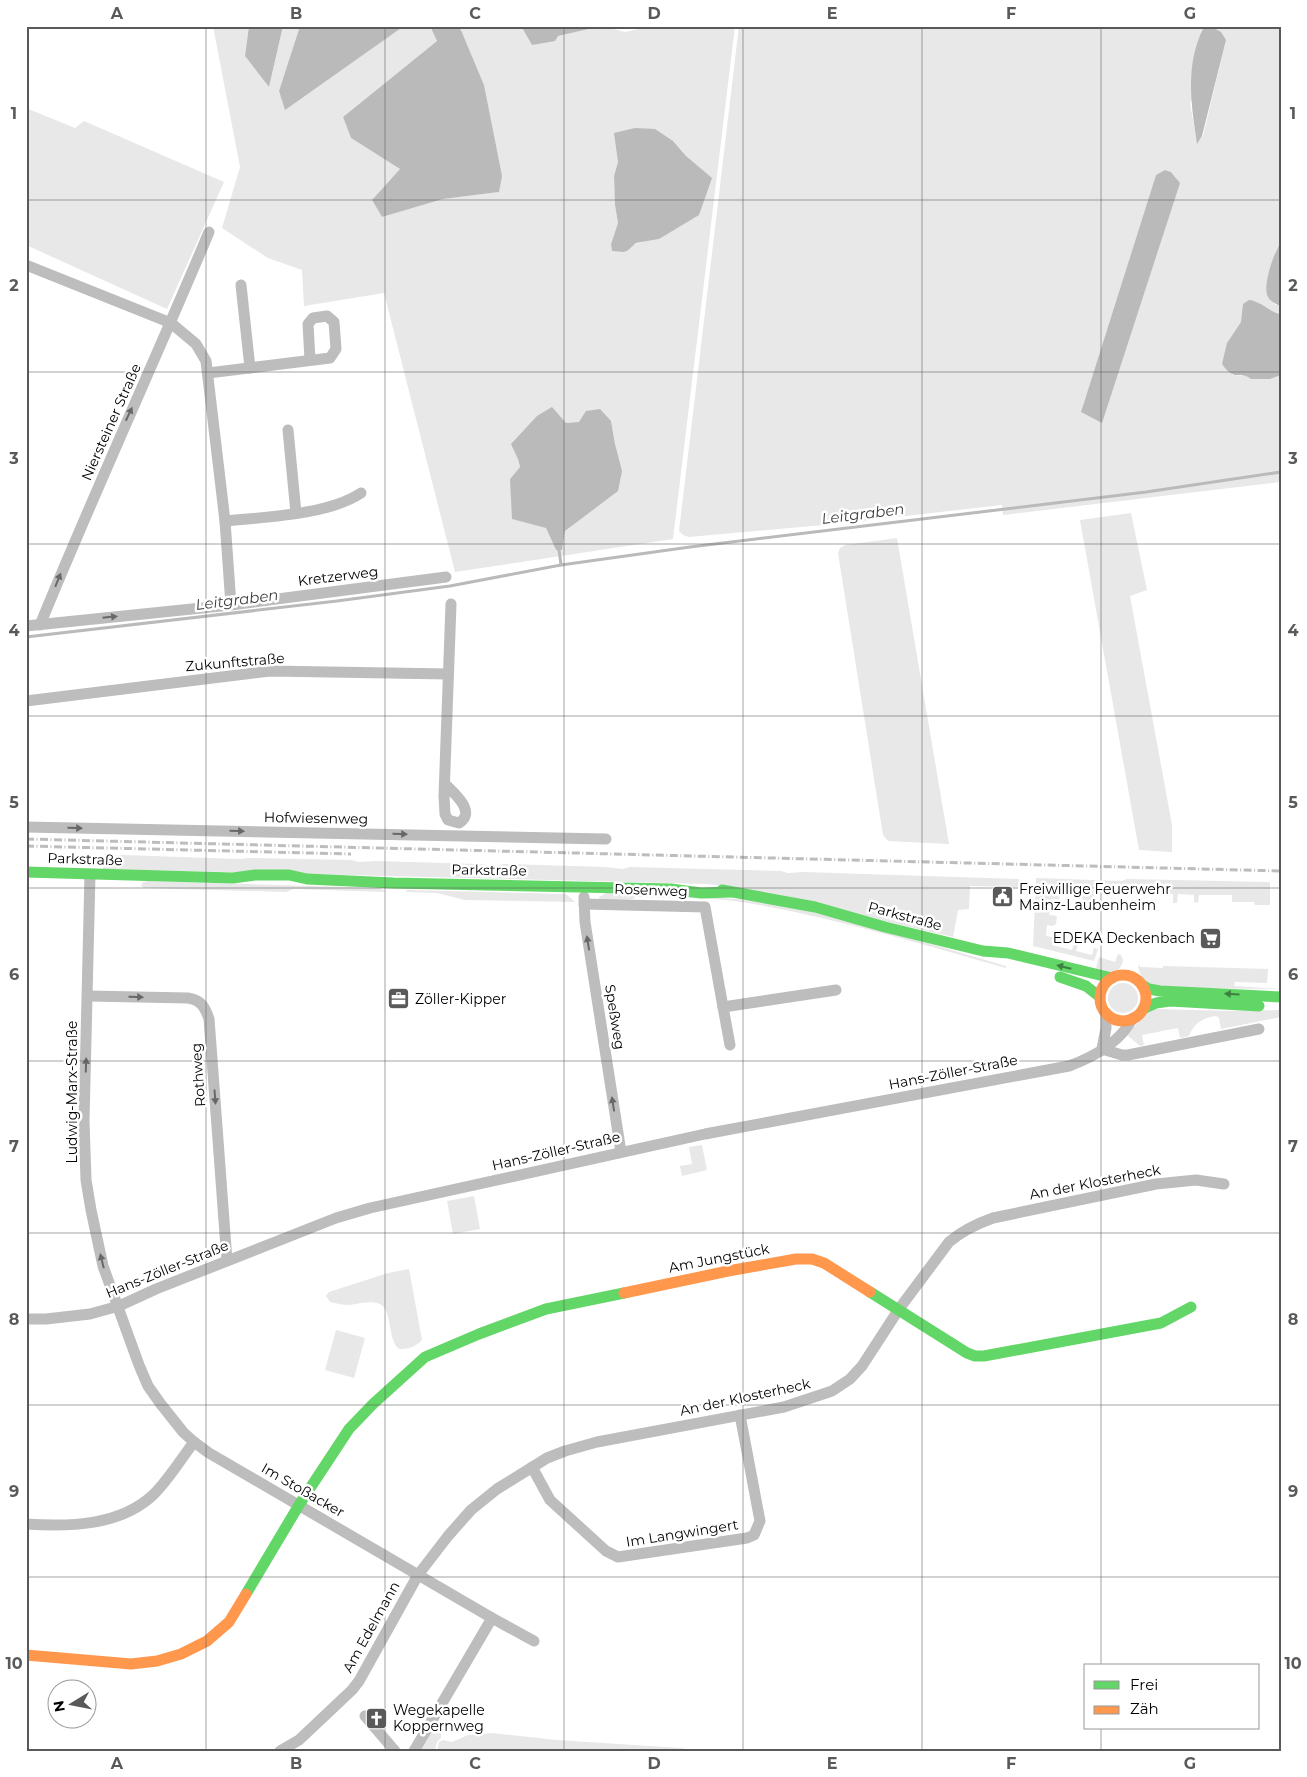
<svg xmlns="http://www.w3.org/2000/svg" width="1307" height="1777" font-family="Montserrat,sans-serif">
  <rect width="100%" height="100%" fill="#fff"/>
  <g fill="#e8e8e8" fill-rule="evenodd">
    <path d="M 213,26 L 249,26 L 245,56 L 269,87 L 283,26 L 300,26 L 279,91 L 285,109 L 404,26 L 430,26 L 437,41 L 343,117 L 351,138 L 400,169 L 372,200 L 382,217 L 443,199 L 499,192 L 484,85 L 461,30 L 457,26 L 521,26 L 532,45 L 558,36 L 602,26 L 625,32 L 643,28 L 643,26 L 735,26 L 673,539 L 455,572 L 384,293 L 304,306 L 302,270 L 268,258 L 222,228 L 240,167 ZM 673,141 L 686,156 L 659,239 C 653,240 645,241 639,243 C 625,246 632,253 612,251 L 611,244 L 618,223 L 615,205 L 614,176 L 618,162 ZM 611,421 L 615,444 L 580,519 L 565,531 L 562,549 L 556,550 L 546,528 L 510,479 L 520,467 L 518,459 L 566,423 Z"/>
    <path d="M 739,26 L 1281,26 L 1281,242 L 1276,250 L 1267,285 L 1274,304 L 1281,306 L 1281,314 C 1273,313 1261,305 1255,301 L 1230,339 L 1232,375 L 1248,376 L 1252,379 L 1270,379 L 1281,375 L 1281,482 L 1003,515 L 1002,505 L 835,524 L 689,537 L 683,535 L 679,531 ZM 1226,40 L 1203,136 L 1197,143 L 1190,103 ZM 1165,170 L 1171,172 L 1177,179 L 1081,412 L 1156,175 Z"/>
    <polygon points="26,108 75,128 84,121 224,182 167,309 26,245"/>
    <polygon points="1131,513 1147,590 1130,596 1172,825 1172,852 1139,850 1080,520"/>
    <polygon points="897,538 949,844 888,841 883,835 838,553 840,548 845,545"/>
    <polygon points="123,855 240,859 249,858 351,860 359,862 376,861 479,864 495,866 504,864 605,867 623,869 630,867 781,871 788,873 804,872 1019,879 1019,887 970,886 969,909 958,910 953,937 737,887 706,884 103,869 104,856"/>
    <polygon points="1036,878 1122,881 1127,879 1270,882 1270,905 1255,905 1254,902 1232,902 1232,895 1199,895 1198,903 1194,902 1194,895 1178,894 1177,903 1173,903 1173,894 1094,892 1094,899 1087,904 1083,902 1081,891 1060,891 1059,900 1052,899 1049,915 1057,916 1056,924 1053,926 1047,925 1046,936 1053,937 1052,945 1072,950 1074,943 1078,944 1076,951 1092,955 1094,948 1098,949 1094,961 1033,946"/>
    <polygon points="147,881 380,888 386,892 294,889 286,892 144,888 141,886 143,882"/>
    <polygon points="407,890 566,894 575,902 465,900 437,893 406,892"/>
    <path d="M 606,893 L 641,893 L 738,899 L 785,905 L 904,936 L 1006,966 L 1006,968 C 917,943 827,915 735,901 C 703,897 669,898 636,897 L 632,899 L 600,900 L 599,897 Z"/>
    <path d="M 1118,954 L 1121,955 L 1123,960 C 1121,975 1108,972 1095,972 L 1099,957 L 1115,962 Z"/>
    <polygon points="1140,964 1140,967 1163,968 1163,966 1268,969 1267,983 1235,982 1234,986 1281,989 1159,988 1142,979 1138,967"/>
    <circle cx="1123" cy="998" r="15"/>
    <path d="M 1156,1009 L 1231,1011 L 1281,1010 L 1281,1017 L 1221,1029 L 1219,1018 L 1216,1016 C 1202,1018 1194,1023 1189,1036 L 1180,1038 L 1178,1028 L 1142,1035 L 1144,1045 L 1140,1046 L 1127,1035 L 1146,1014 Z"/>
    <polygon points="702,1145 707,1170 682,1176 680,1166 692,1164 689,1147"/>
    <polygon points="474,1196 480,1229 453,1234 447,1201"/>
    <path d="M 409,1269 L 422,1340 C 415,1347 409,1349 399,1349 C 387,1339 393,1311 380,1304 C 370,1300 359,1304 349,1305 C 342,1305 336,1303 330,1302 L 326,1296 L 329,1292 L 388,1273 Z"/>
    <polygon points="336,1330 365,1338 354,1378 325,1370"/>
    <polygon points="433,1726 441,1729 441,1738 437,1742 435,1751 419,1751"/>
    <polygon points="491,1733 557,1740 681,1748 693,1751 437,1751 439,1742 443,1740 452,1742 468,1735"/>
  </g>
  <g fill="#bababa">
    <polygon points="249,26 283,26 269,87 245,56"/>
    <polygon points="300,26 404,26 285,110 279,91"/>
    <polygon points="430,26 457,26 461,30 484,85 502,176 499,192 443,199 382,217 372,200 400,169 351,138 343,117 437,41"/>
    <polygon points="521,26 602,26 558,36 555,41 532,45"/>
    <path d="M 1212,27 L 1221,32 L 1226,40 L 1202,136 L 1197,144 C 1191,105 1185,65 1203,29 Z"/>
    <polygon points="635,128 655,129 673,141 686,156 712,178 699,215 659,239 636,243 627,251 623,252 612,251 611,244 618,223 615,205 614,176 618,162 614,133"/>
    <polygon points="1165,170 1171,172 1180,183 1102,423 1081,412 1156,175"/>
    <path d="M 1281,242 L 1281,306 C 1276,304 1271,302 1268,297 C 1262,286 1274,252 1281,242 Z"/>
    <path d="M 1249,300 C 1261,301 1269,312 1281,314 L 1281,375 L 1270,379 L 1251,379 C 1240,370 1235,383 1222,364 L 1227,343 L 1241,322 L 1243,304 Z"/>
    <polygon points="552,407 566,423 579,422 586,411 600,409 611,421 615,444 622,471 618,491 565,531 562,550 556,550 546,528 512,519 510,479 520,467 518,459 511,444 537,416"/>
  </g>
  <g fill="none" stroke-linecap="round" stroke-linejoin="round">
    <g stroke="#bababa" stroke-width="3">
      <polyline points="559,550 561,565"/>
      <polyline points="26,637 337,601 450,586 561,565 690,547 1146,492 1281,472"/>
    </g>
    <g stroke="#bdbdbd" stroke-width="11">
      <polyline points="26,265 171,323 196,344 206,361 225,521 231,605"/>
      <polyline points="241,285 250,368"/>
      <polyline points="208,373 330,358 336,349 334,322 327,316 313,318 308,324 310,360"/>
      <polyline points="288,430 296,513"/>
      <path d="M 225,521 C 265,517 328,515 361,493"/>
      <path d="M 40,625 C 94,493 154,363 209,232"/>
      <polyline points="26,626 231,605 446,577"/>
      <polyline points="26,701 270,671 448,674"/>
      <path d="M 445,784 C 454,793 477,812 459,823 L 448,820 L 445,814 L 444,796 L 451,604"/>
      <polyline points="26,827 606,839"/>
      <polyline points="90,874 84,1121 86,1180 91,1210 103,1266 139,1365 148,1386 160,1403 183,1432 194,1442 209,1453 492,1618 534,1641"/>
      <polyline points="584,897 585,922 621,1152"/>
      <polyline points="584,904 705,907 723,1007 836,990"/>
      <path d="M 88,996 L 188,998 C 201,1000 205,1007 209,1019 L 227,1261"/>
      <polyline points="723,1007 730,1045"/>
      <polyline points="1102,1049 1122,1055 1128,1055 1259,1029"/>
      <polyline points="1102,1049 1106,1028 1106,1013"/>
      <path d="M 26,1319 L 46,1319 L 90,1314 L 119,1306 L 156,1289 L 336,1218 L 370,1208 L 705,1134 L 1069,1066 C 1094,1057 1120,1042 1133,1018"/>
      <polyline points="532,1467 550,1500 606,1551 618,1557 747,1538 754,1535 760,1521 740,1415"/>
      <path d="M 26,1524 C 69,1527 121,1526 154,1494 C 169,1479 181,1459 194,1442"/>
      <polyline points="365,1716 395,1751"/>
      <path d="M 280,1751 L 299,1740 L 352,1690 L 359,1681 L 418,1575 L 448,1536 L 471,1510 L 497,1489 L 547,1458 L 565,1451 L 597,1442 L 784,1407 L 832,1391 L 850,1379 L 862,1366 L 899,1309 L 949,1242 C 962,1231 976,1224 993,1218 L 1156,1184 L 1196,1180 L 1224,1184"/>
      <polyline points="414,1751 492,1618"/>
    </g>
    <g stroke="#63d668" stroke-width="11">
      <polyline points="26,872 233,878 255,875 289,875 307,879 393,883 671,889 701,893 731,892"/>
      <polyline points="722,890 815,907 885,927 983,951 1008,953 1112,978"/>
      <polyline points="1060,977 1086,986 1100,997"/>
      <polyline points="1142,985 1149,989 1160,991 1281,997"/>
      <polyline points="1143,1009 1156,1003 1170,1001 1259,1006"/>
      <polyline points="870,1292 967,1353 975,1356 984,1356 1161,1323 1191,1307"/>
      <polyline points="246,1594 299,1505 349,1429 373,1404 425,1357 479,1334 546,1309 624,1293"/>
    </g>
    <g stroke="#ff974d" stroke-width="11">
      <circle cx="1123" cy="998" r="23"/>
      <polyline points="624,1293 728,1271 796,1259 812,1259 824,1263 870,1292"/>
      <polyline points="26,1655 131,1664 157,1661 181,1654 207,1641 229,1622 246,1594"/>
    </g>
    <g stroke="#bdbdbd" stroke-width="3" stroke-dasharray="8 2.5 1 2.5" stroke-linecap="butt">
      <polyline points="26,839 1281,871"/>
      <polyline points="26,846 351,854"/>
    </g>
  </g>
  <defs><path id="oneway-solid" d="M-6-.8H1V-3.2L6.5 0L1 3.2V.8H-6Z" transform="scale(1.25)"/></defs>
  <g fill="#686868">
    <use href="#oneway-solid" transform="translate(129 414) rotate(-65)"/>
    <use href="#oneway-solid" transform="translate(58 580) rotate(-68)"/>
    <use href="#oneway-solid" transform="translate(110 617) rotate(-6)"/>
    <use href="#oneway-solid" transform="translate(75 828) rotate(1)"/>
    <use href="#oneway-solid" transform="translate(237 831) rotate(1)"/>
    <use href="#oneway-solid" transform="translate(400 834) rotate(1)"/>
    <use href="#oneway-solid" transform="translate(588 943) rotate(-99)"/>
    <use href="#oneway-solid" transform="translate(136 997) rotate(1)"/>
    <use href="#oneway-solid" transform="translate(86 1065) rotate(-88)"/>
    <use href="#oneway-solid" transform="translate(215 1097) rotate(86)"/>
    <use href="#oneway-solid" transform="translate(613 1104) rotate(-99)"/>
    <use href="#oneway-solid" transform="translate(102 1261) rotate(-104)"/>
  </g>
  <g fill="#3b803e">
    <use href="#oneway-solid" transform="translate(1064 967) rotate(-166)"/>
    <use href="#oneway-solid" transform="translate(1232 994) rotate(-177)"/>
  </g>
  <path fill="none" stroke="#595959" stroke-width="1" stroke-opacity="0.55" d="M 206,26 L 206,1751M 385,26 L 385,1751M 564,26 L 564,1751M 743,26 L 743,1751M 922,26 L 922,1751M 1101,26 L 1101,1666M 26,200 L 1281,200M 26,372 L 1281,372M 26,544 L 1281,544M 26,716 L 1281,716M 26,888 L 1281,888M 26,1061 L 1281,1061M 26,1233 L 1281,1233M 26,1405 L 1281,1405M 26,1577 L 1281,1577M 1101,1728 L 1101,1751"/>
  <defs>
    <symbol id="civic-square" viewBox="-11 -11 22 22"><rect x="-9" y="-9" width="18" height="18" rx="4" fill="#595959" stroke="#fff"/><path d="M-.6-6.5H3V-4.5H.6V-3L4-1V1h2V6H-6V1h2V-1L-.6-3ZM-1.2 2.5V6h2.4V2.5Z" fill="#fff"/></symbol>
    <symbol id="supermarket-square" viewBox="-11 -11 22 22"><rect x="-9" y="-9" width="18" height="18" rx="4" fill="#595959" stroke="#fff"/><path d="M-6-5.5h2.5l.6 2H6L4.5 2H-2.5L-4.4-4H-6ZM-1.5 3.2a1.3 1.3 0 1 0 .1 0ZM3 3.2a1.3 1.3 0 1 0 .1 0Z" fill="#fff"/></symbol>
    <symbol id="office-square" viewBox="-11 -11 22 22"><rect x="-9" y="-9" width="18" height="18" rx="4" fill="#595959" stroke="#fff"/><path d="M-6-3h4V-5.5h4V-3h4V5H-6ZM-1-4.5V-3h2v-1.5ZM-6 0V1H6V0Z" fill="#fff"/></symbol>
    <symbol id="church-square" viewBox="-11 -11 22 22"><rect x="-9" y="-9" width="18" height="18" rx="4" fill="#595959" stroke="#fff"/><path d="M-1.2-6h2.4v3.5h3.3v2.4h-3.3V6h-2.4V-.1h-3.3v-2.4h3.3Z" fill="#fff"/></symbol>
  </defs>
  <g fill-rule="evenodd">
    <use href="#civic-square" x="990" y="884" width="25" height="25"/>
    <use href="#supermarket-square" x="1198" y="926" width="25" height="25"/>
    <use href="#office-square" x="386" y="986" width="25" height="25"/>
    <use href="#church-square" x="364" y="1706" width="25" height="25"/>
  </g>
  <g text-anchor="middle" stroke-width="5" stroke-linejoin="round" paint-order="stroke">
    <g font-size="14" fill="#000" stroke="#fff">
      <text transform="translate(111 422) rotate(-66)" y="5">Niersteiner Straße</text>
      <text transform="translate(338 576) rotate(-7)" y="5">Kretzerweg</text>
      <text transform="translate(235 662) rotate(-5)" y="5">Zukunftstraße</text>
      <text transform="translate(316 818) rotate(1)" y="5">Hofwiesenweg</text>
      <text transform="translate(85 859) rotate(2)" y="5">Parkstraße</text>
      <text transform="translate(489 870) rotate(1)" y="5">Parkstraße</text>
      <text transform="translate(651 890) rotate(2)" y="5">Rosenweg</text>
      <text transform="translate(905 916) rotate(15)" y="5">Parkstraße</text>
      <text transform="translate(615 1017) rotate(81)" y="5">Speßweg</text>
      <text transform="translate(953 1072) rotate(-11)" y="5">Hans-Zöller-Straße</text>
      <text transform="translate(198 1075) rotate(-94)" y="5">Rothweg</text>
      <text transform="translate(72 1092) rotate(-90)" y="5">Ludwig-Marx-Straße</text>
      <text transform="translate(556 1151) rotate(-13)" y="5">Hans-Zöller-Straße</text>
      <text transform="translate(1095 1182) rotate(-11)" y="5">An der Klosterheck</text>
      <text transform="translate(719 1258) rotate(-11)" y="5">Am Jungstück</text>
      <text transform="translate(167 1269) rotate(-22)" y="5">Hans-Zöller-Straße</text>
      <text transform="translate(745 1397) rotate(-12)" y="5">An der Klosterheck</text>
      <text transform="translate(303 1490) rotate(30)" y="5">Im Stoßacker</text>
      <text transform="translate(682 1533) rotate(-9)" y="5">Im Langwingert</text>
      <text transform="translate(371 1627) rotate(-61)" y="5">Am Edelmann</text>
    </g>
    <g font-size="14" fill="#000" stroke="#fff" text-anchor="start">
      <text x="1019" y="894">Freiwillige Feuerwehr<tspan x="1019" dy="16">Mainz-Laubenheim</tspan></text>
      <text x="1195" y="943" text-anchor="end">EDEKA Deckenbach</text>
      <text x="415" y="1004">Zöller-Kipper</text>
      <text x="393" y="1715">Wegekapelle<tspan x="393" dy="16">Koppernweg</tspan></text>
    </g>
    <g font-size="15" font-style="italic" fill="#3e3e3e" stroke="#fff">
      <text transform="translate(863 514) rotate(-7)" y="5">Leitgraben</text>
      <text transform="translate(237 600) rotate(-7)" y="5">Leitgraben</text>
    </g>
  </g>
  <rect width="1307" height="1777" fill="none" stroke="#ffffff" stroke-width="55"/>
  <rect x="1084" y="1664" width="175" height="65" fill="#ffffff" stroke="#999999"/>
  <rect x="1094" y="1681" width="25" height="8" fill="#63d668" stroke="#999999"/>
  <text x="1130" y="1690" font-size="15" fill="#000000">Frei</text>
  <rect x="1094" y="1706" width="25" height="8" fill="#ff974d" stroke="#999999"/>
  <text x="1130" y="1714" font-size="15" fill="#000000">Zäh</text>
  <g transform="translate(72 1704) rotate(260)"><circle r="24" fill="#ffffff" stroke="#999999"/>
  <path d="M0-4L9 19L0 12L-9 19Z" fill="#595959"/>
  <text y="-8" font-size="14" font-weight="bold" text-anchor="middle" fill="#000000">N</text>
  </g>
  <rect x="28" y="28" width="1252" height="1722" fill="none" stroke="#595959" stroke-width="2"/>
  <g font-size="16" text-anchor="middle" font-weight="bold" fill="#595959">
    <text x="117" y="19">A</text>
    <text x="296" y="19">B</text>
    <text x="475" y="19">C</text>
    <text x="654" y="19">D</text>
    <text x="832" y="19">E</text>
    <text x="1011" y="19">F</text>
    <text x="1190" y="19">G</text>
    <text x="14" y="119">1</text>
    <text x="1293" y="119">1</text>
    <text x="14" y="291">2</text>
    <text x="1293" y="291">2</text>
    <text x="14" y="464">3</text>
    <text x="1293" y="464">3</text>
    <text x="14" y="636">4</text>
    <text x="1293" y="636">4</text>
    <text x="14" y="808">5</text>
    <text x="1293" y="808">5</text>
    <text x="14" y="980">6</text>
    <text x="1293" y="980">6</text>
    <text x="14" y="1152">7</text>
    <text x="1293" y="1152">7</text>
    <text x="14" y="1325">8</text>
    <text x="1293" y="1325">8</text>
    <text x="14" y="1497">9</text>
    <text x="1293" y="1497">9</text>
    <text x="14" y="1669">10</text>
    <text x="1293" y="1669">10</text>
    <text x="117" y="1769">A</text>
    <text x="296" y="1769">B</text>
    <text x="475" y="1769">C</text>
    <text x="654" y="1769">D</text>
    <text x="832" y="1769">E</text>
    <text x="1011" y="1769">F</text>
    <text x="1190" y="1769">G</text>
  </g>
</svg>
